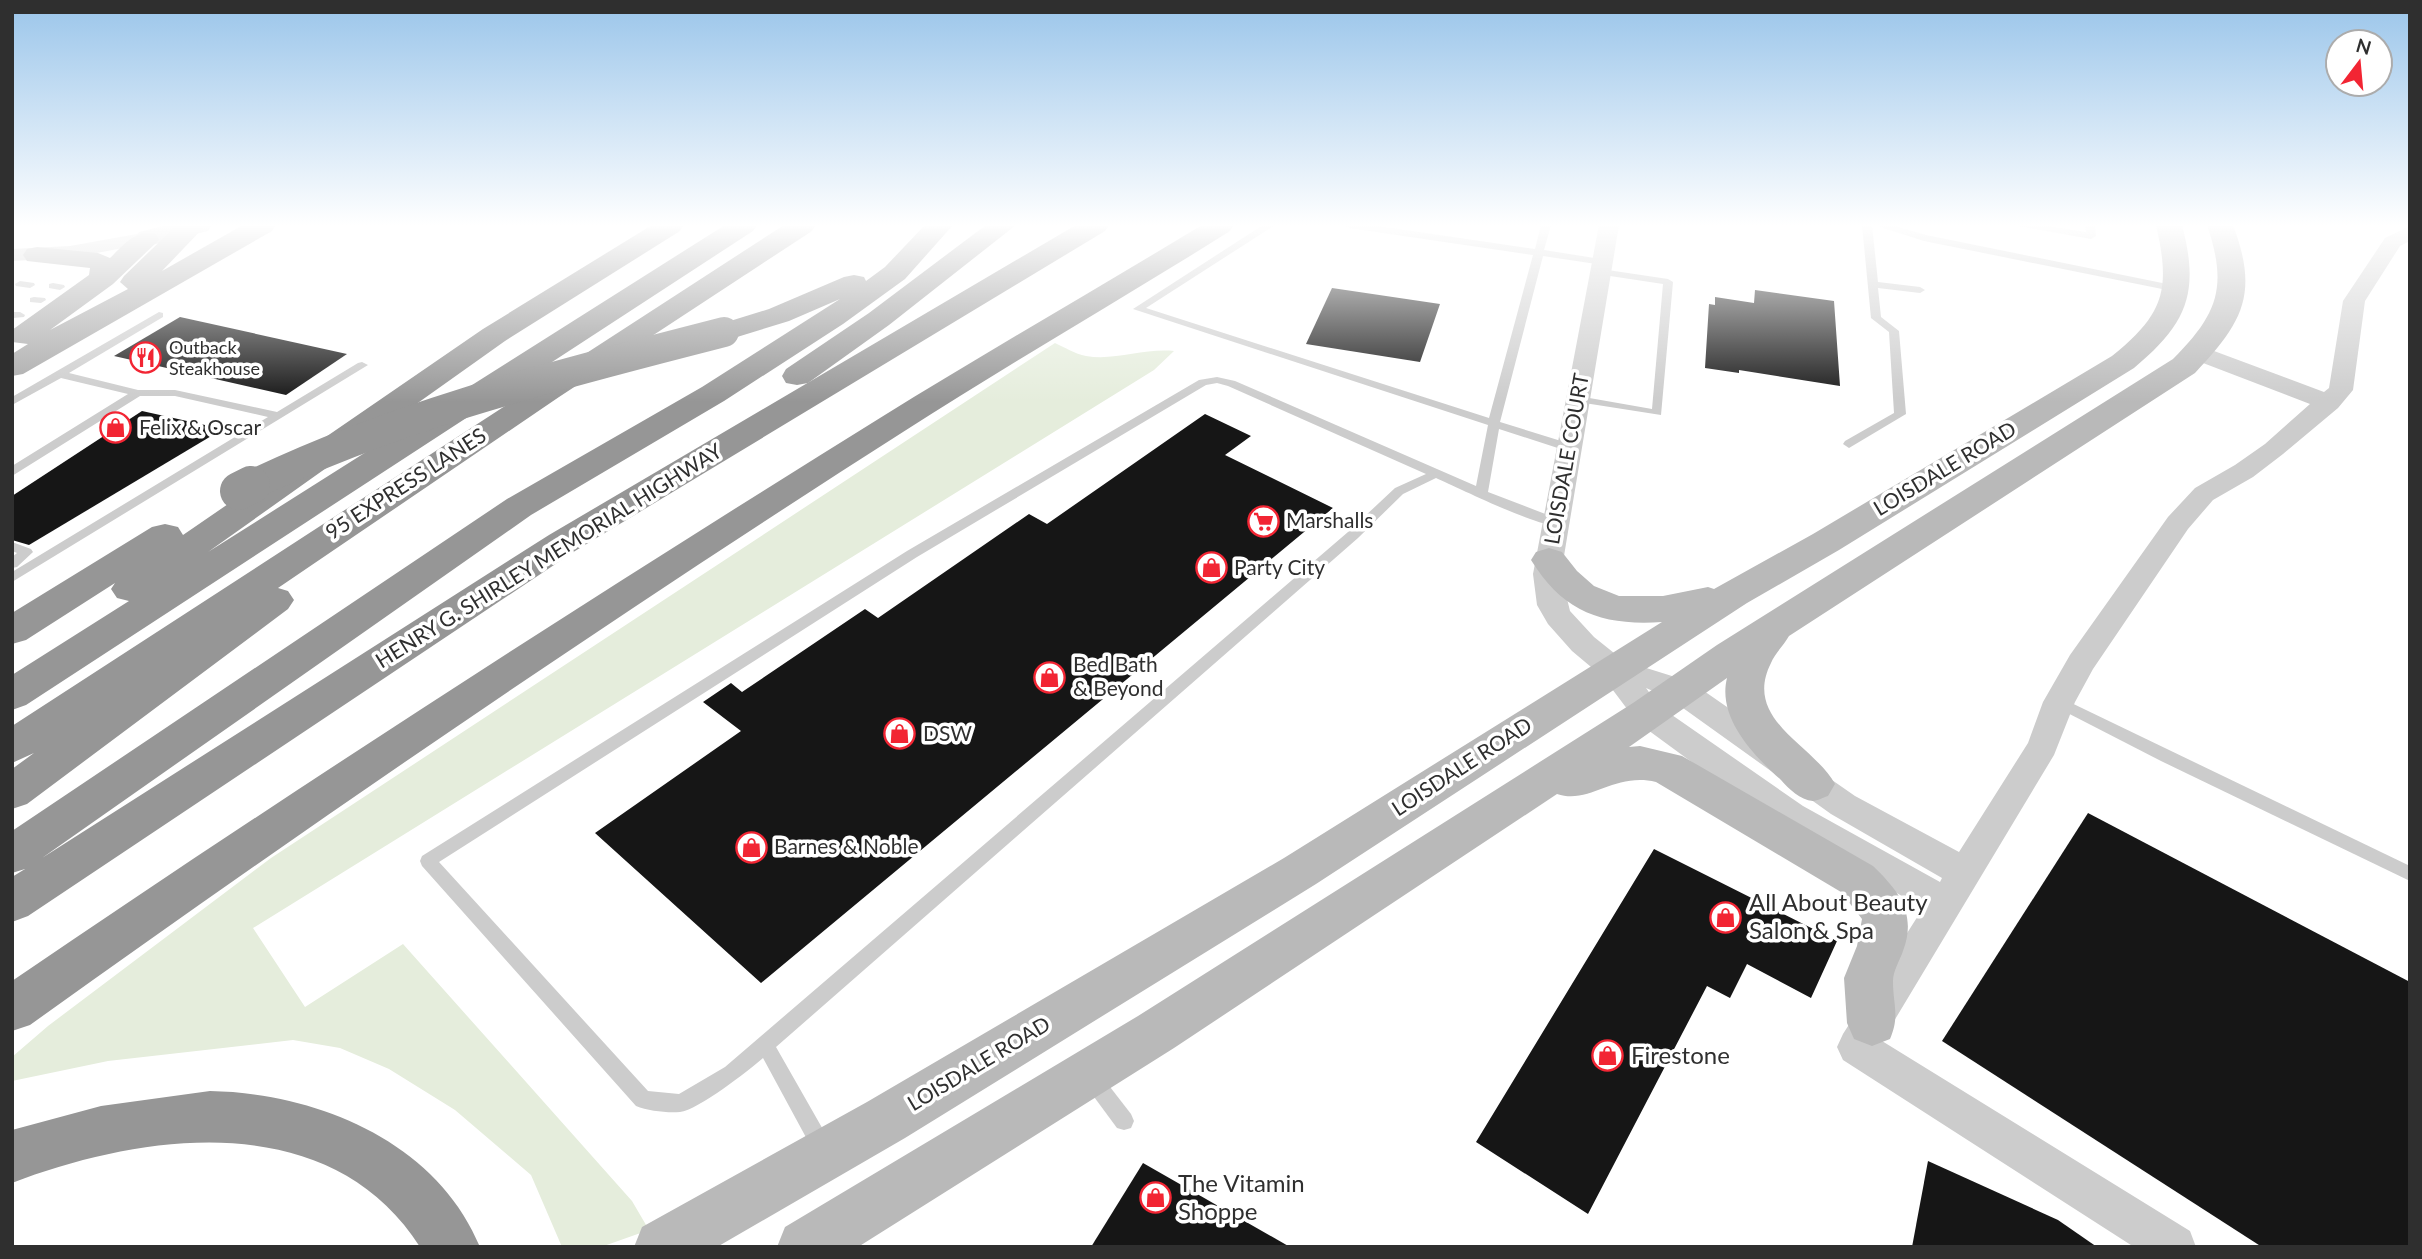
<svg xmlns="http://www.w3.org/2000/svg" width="2422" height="1259" font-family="Lato,sans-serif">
  <rect width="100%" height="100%" fill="#fff"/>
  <path fill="#e5eddc" d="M 1055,343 C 1064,347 1075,354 1086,356 C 1115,361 1144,348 1174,351 L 1154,370 L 253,928 L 305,1007 L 403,944 L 632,1201 L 649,1230 L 601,1247 L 562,1247 L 531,1175 L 455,1110 L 389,1069 L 340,1048 L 293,1040 L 108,1061 L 12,1081 L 12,1057 L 48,1026 L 271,858 Z"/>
  <g fill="#161616">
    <polygon points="1332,288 1440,304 1420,362 1306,344"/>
    <polygon points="1755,290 1834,301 1840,386 1739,370 1739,373 1705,368 1709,304 1715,305 1715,297 1754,303"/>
    <polygon points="180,317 347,354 286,395 114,356"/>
    <polygon points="142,411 223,429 29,545 12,540 12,496"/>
    <polygon points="1205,414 1251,436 1225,455 1333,508 761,983 595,833 741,731 703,702 731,683 742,692 865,609 878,618 1029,514 1047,524"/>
    <polygon points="2088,813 2410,982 2410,1247 2262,1247 1942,1041"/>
    <polygon points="1654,849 1837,941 1811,998 1747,964 1730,998 1707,986 1588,1214 1476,1142"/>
    <polygon points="1928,1161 2058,1220 2097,1247 1912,1247"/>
    <polygon points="1143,1163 1290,1247 1091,1247"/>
  </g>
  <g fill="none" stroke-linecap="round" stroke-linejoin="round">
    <g fill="#ccc" fill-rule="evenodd">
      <path d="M 1263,225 L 1275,225 L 1146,308 L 1489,418 L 1533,255 L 1349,228 L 1344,225 L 1371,225 L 1535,249 L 1541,225 L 1551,225 L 1544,250 L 1607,260 L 1607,264 L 1603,265 L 1543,256 L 1500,422 L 1574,445 L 1576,448 L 1570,452 L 1499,429 L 1488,492 L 1561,520 L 1562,523 L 1561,526 C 1541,529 1459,488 1436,478 L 1403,494 L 1358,538 L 776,1047 L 829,1140 L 832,1147 L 829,1154 L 822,1157 L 815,1154 L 763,1058 C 748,1071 698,1110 680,1112 C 667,1113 648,1111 636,1106 L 422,866 L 420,861 L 422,856 L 907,551 L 1199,380 L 1217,377 L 1235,381 L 1476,486 L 1488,425 L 1133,309 ZM 1217,383 L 1228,386 L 1426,474 L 1395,488 L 1348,532 L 725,1067 L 679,1094 L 648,1091 L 439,862 L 917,557 L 1206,385 Z"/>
      <polygon points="1862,225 1872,225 1878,282 1920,287 1925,290 1920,293 1878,288 1881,317 1899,331 1906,414 1849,448 1843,444 1845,441 1894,413 1889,332 1871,318"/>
      <polygon points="1874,225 1891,225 1926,235 2177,286 2182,289 2177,292 1924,241"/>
      <polygon points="2013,225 2040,225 2086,232 2085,225 2095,225 2096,236 2091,239"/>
      <polygon points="1601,269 1668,279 1673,282 1661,415 1578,402 1572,399 1578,396 1652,409 1663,284 1597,274 1596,272"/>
      <polygon points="20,281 34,283 35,285 30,288 16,286 15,284"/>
      <polygon points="53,283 64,285 65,287 60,290 49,288 49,284"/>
      <polygon points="34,297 45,298 46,300 41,303 30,302 30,298"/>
      <polygon points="12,312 20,312 25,315 24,317 13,318"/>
      <polygon points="159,312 163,313 163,317 69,373 138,390 175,390 277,412 358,363 362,362 368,365 12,582 12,572 268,417 175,396 140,396 12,476 12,466 128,394 61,378 12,405 12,397"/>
      <polygon points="12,542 31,549 33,552 17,567 12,568 12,557 17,553 12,551"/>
      <polygon points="2059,697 2410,866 2410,881 2161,761 2054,706 2052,702 2054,698"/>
      <polygon points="1093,1071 1100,1074 1131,1114 1134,1121 1131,1128 1124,1130 1117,1128 1086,1086 1084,1080 1086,1074"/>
    </g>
    <g fill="#ccc" fill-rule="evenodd">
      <path d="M 1599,225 L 1619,225 L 1561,574 L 1570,611 L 1594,637 L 1624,661 L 1691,682 L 1855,796 L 1959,852 L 2028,743 L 2043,702 L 2070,655 L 2168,517 L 2195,488 L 2235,465 L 2265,444 L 2310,404 L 2190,358 L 2186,353 L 2190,348 L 2206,348 L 2324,392 L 2329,388 L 2343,301 L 2385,238 L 2410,226 L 2410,241 L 2400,246 L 2365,301 L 2353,390 L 2338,408 L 2283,454 L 2253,477 L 2213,500 L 2188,529 L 2093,669 L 2075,702 L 2054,755 L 1882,1041 L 2190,1231 L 2196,1247 L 2134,1247 L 1843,1060 L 1837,1047 L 1843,1034 L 1923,908 L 1779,826 L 1637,722 L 1603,677 L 1572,651 L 1548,624 L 1537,605 L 1533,574 ZM 1646,688 L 1669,698 L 1831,814 L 1942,878 L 1940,882 L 1803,806 L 1659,706 Z"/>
      <polygon points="148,232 155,234 158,238 155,242 70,258 12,261 12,249 70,246"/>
    </g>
    <g fill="#b9b9b9" fill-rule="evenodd">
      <polygon points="166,225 212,225 208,231 148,246 139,244 135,238 139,232"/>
      <path d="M 2156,225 L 2182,225 C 2200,293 2187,324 2134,368 L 1839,550 L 1747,603 L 1316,884 L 905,1138 L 717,1247 L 634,1247 L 642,1227 L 867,1102 L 1284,858 L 1662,622 C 1602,626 1563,612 1531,560 L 1536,552 L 1549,548 L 1562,552 L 1577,571 L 1594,586 L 1619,596 L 1663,596 L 1708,587 L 1714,589 L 1813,534 L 2112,356 C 2164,314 2171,290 2156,225 Z"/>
      <path d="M 2207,225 L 2233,225 C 2259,294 2243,322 2195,373 L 1789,636 C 1784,645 1775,653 1771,663 C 1742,720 1814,745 1835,784 L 1828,796 C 1824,797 1817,801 1813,801 C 1800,800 1789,789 1781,780 C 1754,756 1717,718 1727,678 L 1629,747 L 1640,746 L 1682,756 L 1873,866 C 1899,891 1917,914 1903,951 C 1900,960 1893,971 1893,981 C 1893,1005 1900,1016 1890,1039 L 1872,1046 L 1854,1039 L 1847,1023 L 1844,978 L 1857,946 L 1862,919 L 1841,892 L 1656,782 C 1614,772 1590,805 1557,794 L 1174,1048 L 858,1247 L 777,1247 L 785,1227 L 1138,1016 L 1633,703 L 1717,645 L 2173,359 C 2218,314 2228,287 2207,225 Z"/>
    </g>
    <path fill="#a7a7a7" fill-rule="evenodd" d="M 177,225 L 206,225 L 162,271 L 243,225 L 276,225 L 272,231 L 23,374 L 12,376 L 12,354 L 28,344 L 12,342 L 12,330 L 89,275 L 90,268 L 27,261 L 23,255 L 27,249 L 37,247 L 98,253 L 110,258 C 124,245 135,229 156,234 L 159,240 L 113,284 L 50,330 L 128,289 L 120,282 L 124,276 Z"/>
    <g fill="#969696" fill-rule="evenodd">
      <polygon points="652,225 684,225 680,231 505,341 208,552 725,225 757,225 753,231 26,705 12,710 12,675 129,601 117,598 111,589 115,583 26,640 12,644 12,613 152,527 165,524 178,527 183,535 483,329"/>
      <polygon points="784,225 816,225 812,231 559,397 278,588 288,591 294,600 288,609 27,804 12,809 12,769 34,753 12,763 12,726"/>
      <polygon points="925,225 953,225 905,279 843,324 724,401 531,515 42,858 549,535 1076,225 1109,225 1105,231 575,551 28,916 12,922 12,877 25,869 12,873 12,831 507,499 702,387 840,299 789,321 724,341 714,338 709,332 714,326 769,309 844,277 854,275 864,277 866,281 885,267"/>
      <polygon points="986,225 1016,225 889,325 808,383 797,385 786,383 782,376 786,369 869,313"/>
      <path d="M 1202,225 L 1234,225 L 1230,231 L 1190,256 C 1094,315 998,371 903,432 C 607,621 316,820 30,1025 L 12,1031 L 12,981 C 297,787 587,600 880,418 C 986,352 1095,290 1202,225 Z"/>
      <path d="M 210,1091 C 318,1093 437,1142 480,1247 L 420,1247 C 331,1107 146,1132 12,1183 L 12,1130 L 101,1106 Z"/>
    </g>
    <path stroke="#969696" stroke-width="30" d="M 248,487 C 400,413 562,374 724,332"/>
    <polyline stroke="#969696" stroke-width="38" points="239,491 251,485"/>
  </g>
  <linearGradient id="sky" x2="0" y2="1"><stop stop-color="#9ac5ea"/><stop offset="0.56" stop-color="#fff"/><stop offset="1" stop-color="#fff" stop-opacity="0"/></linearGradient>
  <rect width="2422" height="402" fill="url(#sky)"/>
  <defs>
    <symbol id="restaurant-ring" viewBox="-11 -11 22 22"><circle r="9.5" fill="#fff" stroke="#f22533" stroke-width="1.5"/><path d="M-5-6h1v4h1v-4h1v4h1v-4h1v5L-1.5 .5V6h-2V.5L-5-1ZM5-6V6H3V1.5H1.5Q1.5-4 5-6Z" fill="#f22533"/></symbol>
    <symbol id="shop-ring" viewBox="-11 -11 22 22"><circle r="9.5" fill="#fff" stroke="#f22533" stroke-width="1.5"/><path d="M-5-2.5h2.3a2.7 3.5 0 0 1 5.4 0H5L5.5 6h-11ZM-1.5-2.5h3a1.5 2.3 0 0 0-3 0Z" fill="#f22533"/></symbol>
    <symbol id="supermarket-ring" viewBox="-11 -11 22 22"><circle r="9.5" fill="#fff" stroke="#f22533" stroke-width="1.5"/><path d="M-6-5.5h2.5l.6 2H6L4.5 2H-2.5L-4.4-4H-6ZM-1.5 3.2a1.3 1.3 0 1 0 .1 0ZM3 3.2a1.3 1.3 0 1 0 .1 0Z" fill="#f22533"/></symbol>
  </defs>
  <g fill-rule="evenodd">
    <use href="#restaurant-ring" x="128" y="340" width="35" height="35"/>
    <use href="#shop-ring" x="98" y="410" width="35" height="35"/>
    <use href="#supermarket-ring" x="1246" y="504" width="35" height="35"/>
    <use href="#shop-ring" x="1194" y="550" width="35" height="35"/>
    <use href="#shop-ring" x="1032" y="660" width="35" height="35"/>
    <use href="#shop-ring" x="882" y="716" width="35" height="35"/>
    <use href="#shop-ring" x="734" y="830" width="35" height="35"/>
    <use href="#shop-ring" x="1708" y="900" width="35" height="35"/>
    <use href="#shop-ring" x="1590" y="1038" width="35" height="35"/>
    <use href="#shop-ring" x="1138" y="1180" width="35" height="35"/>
  </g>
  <g text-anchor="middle" stroke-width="7" stroke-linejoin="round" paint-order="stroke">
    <g font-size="18" fill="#2f2f2f" stroke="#fff" text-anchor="start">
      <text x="169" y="354">Outback<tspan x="169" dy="21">Steakhouse</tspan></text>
    </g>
    <g font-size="21" fill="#2f2f2f" stroke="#fff" text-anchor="start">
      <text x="139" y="435">Felix &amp; Oscar</text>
      <text x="1286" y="528">Marshalls</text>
      <text x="1234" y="575">Party City</text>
      <text x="1073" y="672">Bed Bath<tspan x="1073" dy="24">&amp; Beyond</tspan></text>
      <text x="923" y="741">DSW</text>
      <text x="774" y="854">Barnes &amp; Noble</text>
    </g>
    <g font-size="21" fill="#2f2f2f" stroke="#fff">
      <text transform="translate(1567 459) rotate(-80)" y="7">LOISDALE COURT</text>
      <text transform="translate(1945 469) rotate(-31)" y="7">LOISDALE ROAD</text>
      <text transform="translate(406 484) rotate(-33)" y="7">95 EXPRESS LANES</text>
      <text transform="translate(549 556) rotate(-32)" y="7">HENRY G. SHIRLEY MEMORIAL HIGHWAY</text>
      <text transform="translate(1462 767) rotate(-33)" y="7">LOISDALE ROAD</text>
      <text transform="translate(979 1064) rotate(-31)" y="7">LOISDALE ROAD</text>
    </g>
    <g font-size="24" fill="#2f2f2f" stroke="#fff" text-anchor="start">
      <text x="1749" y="911">All About Beauty<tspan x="1749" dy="28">Salon &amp; Spa</tspan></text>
      <text x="1631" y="1064">Firestone</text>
      <text x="1178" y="1192">The Vitamin<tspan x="1178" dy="28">Shoppe</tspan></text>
    </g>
  </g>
  <rect width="2422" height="1259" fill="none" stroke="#2f2f2f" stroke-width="28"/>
  <g transform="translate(2359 63) rotate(16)"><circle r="33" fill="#ffffff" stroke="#acacac" stroke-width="2"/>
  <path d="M0-5L12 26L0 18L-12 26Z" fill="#f22533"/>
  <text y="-10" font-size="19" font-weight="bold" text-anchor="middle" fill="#2f2f2f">N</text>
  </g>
</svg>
